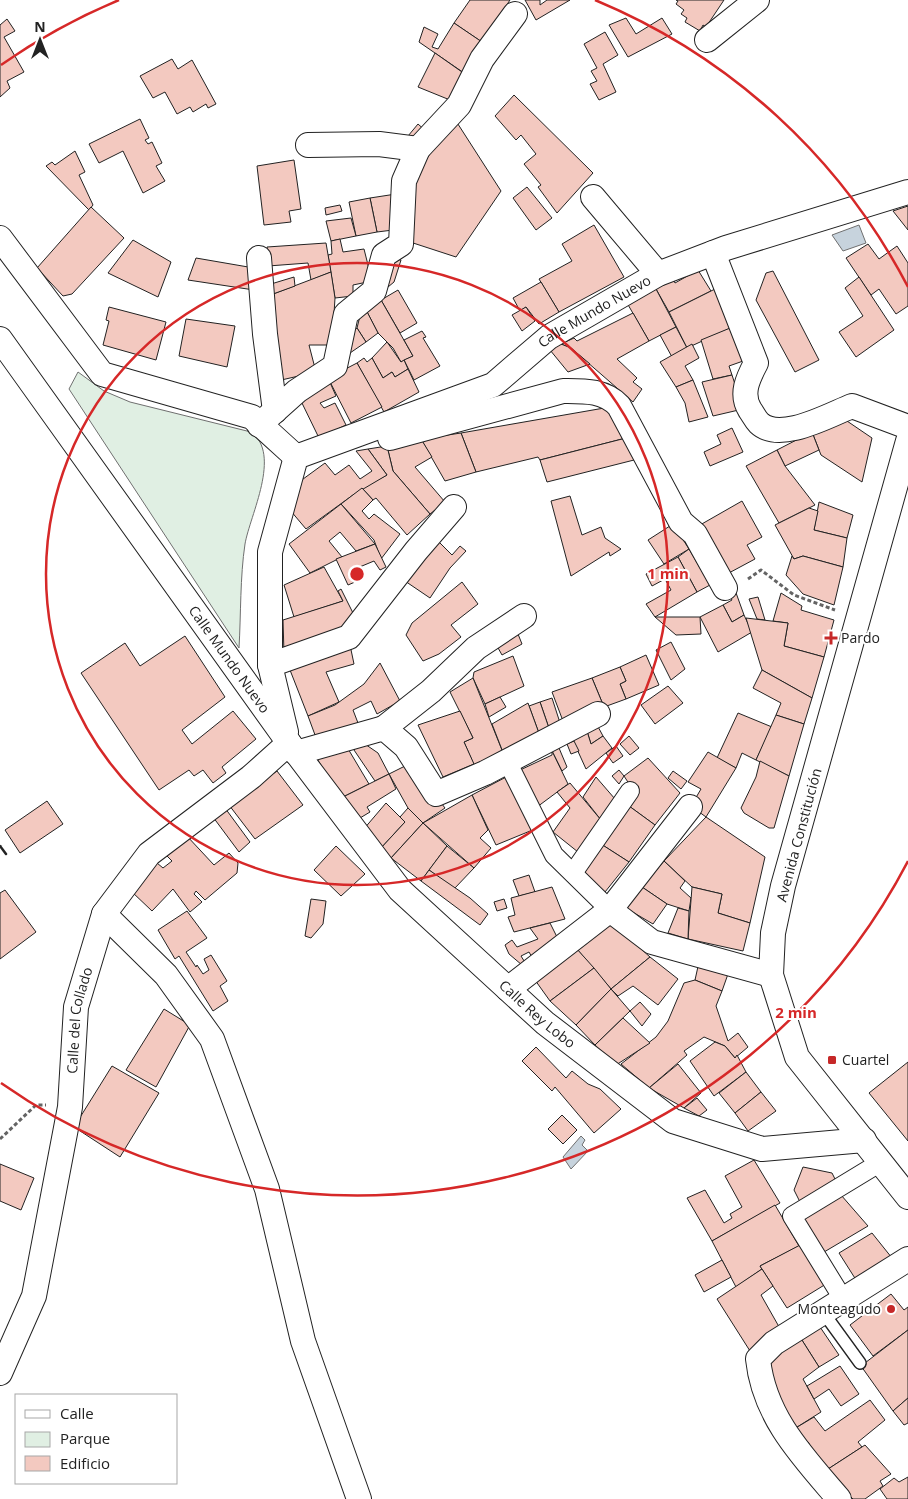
<svg xmlns="http://www.w3.org/2000/svg" width="908" height="1499" font-family="'Open Sans',sans-serif">
  <rect width="100%" height="100%" fill="#fff"/>
  <path fill="#e0efe3" stroke="#6f6f6f" d="M 78,372 L 104,391 L 130,402 L 251,432 C 282,454 250,515 245,544 C 240,577 241,614 239,648 L 69,389 Z"/>
  <g fill="#c7d3dd" stroke="#6f6f6f">
    <polygon points="859,225 866,243 843,251 832,235"/>
    <polygon points="581,1136 585,1140 582,1145 588,1151 571,1169 563,1157"/>
  </g>
  <g fill="#f3c9c0" stroke="#222">
    <polygon points="470,0 510,0 482,42 454,23"/>
    <polygon points="525,0 540,0 540,5 547,0 570,0 536,20"/>
    <polygon points="676,0 724,0 706,27 703,25 700,31 685,22 687,18 681,14 684,10 676,4 678,1"/>
    <polygon points="626,18 636,34 662,18 672,34 628,57 609,25"/>
    <polygon points="7,19 15,31 4,37 24,72 7,81 10,88 0,97 0,25"/>
    <polygon points="454,23 482,42 464,73 419,42 424,27 438,34 432,47 438,49"/>
    <polygon points="605,32 618,55 603,64 616,92 599,100 590,84 597,81 591,71 597,68 584,44"/>
    <polygon points="435,53 462,72 450,100 418,87"/>
    <polygon points="172,59 178,69 192,60 216,104 208,108 206,104 193,112 190,107 177,114 165,92 153,98 140,76"/>
    <polygon points="514,95 593,173 557,213 538,187 541,185 524,164 536,154 521,135 516,140 495,116"/>
    <polygon points="140,119 149,138 145,140 148,144 152,142 162,163 156,166 165,181 143,193 123,151 99,163 89,144"/>
    <polygon points="456,121 501,191 456,257 407,241 413,175"/>
    <polygon points="418,124 428,133 418,144 408,136"/>
    <polygon points="75,151 85,172 79,175 93,205 89,210 46,166 52,162 55,165"/>
    <polygon points="294,160 301,209 289,211 291,222 264,225 257,166"/>
    <polygon points="527,187 552,218 536,230 513,198"/>
    <polygon points="396,194 393,230 377,232 370,198"/>
    <polygon points="370,198 377,232 356,236 349,202"/>
    <polygon points="340,205 342,211 326,215 325,208"/>
    <polygon points="908,206 908,230 893,211"/>
    <polygon points="91,207 124,238 72,294 63,296 37,268"/>
    <polygon points="351,218 356,236 331,241 326,221"/>
    <polygon points="594,225 624,277 559,312 539,279 572,261 562,244"/>
    <polygon points="340,239 343,252 364,249 372,281 353,285 353,296 335,298 328,255 332,254 331,241"/>
    <polygon points="133,240 171,262 158,297 108,273"/>
    <polygon points="326,243 331,272 311,280 308,263 268,266 267,247"/>
    <polygon points="868,244 879,259 897,246 908,263 908,306 896,314 879,289 871,295 846,258"/>
    <polygon points="387,257 401,260 394,282 376,297"/>
    <polygon points="196,258 254,268 254,290 188,280"/>
    <polygon points="698,270 711,291 669,312 656,289 673,279 675,283"/>
    <polygon points="773,271 819,360 795,372 756,300 766,273"/>
    <polygon points="331,272 335,298 332,345 309,345 316,372 277,381 273,294"/>
    <polygon points="294,277 295,286 273,294 271,284"/>
    <polygon points="859,277 894,330 856,357 839,332 863,316 845,288"/>
    <polygon points="541,282 559,312 539,324 526,307 520,311 513,298"/>
    <polygon points="656,289 676,327 649,341 627,303"/>
    <polygon points="715,289 735,326 687,348 669,312"/>
    <polygon points="398,290 417,323 400,333 381,300"/>
    <polygon points="381,300 413,356 401,362 393,348 378,333 366,310"/>
    <polygon points="363,304 378,333 366,342 357,328"/>
    <polygon points="109,307 166,322 156,360 103,345 109,321 106,320"/>
    <polygon points="526,307 535,321 522,331 512,315"/>
    <polygon points="633,313 649,341 617,359 637,378 633,382 642,389 633,402 571,348 561,344 574,338 577,341"/>
    <polygon points="186,319 235,326 227,367 179,356"/>
    <polygon points="735,326 746,360 729,366 732,375 713,379 701,340"/>
    <polygon points="676,327 687,348 672,357 660,335"/>
    <polygon points="357,328 366,342 350,353 346,345 348,335"/>
    <polygon points="422,331 426,337 423,338 440,366 414,380 404,360 413,356 404,340"/>
    <polygon points="387,342 401,362 404,360 408,369 395,377 392,372 383,378 372,358"/>
    <polygon points="561,344 571,348 590,364 568,372 550,350"/>
    <polygon points="692,344 699,358 685,366 693,380 676,387 660,362"/>
    <polygon points="364,358 367,362 372,358 383,378 392,372 395,377 408,369 419,392 384,412 357,363"/>
    <polygon points="357,363 382,407 351,423 328,378"/>
    <polygon points="732,375 743,409 713,416 702,382"/>
    <polygon points="328,378 336,396 320,403 324,408 335,403 346,425 319,438 300,399"/>
    <polygon points="693,380 708,417 689,422 685,403 676,387"/>
    <polygon points="610,407 626,438 540,460 538,457 476,472 461,433"/>
    <polygon points="847,421 872,438 862,482 821,455 812,432"/>
    <polygon points="732,428 743,452 710,466 704,452 721,444 717,435"/>
    <polygon points="812,432 819,450 785,466 777,450"/>
    <polygon points="461,433 476,472 445,481 421,439"/>
    <polygon points="626,438 638,459 547,482 540,460"/>
    <polygon points="421,439 432,457 415,467 445,502 430,514 393,471 387,446"/>
    <polygon points="387,446 393,471 430,514 407,535 376,498 373,500 362,488 387,475 368,449"/>
    <polygon points="368,449 387,475 353,495 306,529 290,510 299,482 325,463 335,475 349,465 360,479 372,471 356,451"/>
    <polygon points="777,450 785,466 815,505 779,523 746,466"/>
    <polygon points="362,488 373,500 362,511 369,519 374,514 400,534 381,559 374,540 341,504"/>
    <polygon points="570,496 582,535 601,527 605,538 621,549 610,556 609,552 571,576 551,501"/>
    <polygon points="742,501 762,537 747,545 755,559 727,574 700,525"/>
    <polygon points="819,502 853,515 847,538 814,530"/>
    <polygon points="341,504 375,544 356,551 340,532 329,541 342,557 310,573 289,544"/>
    <polygon points="809,508 818,511 814,530 847,538 843,567 803,556 794,559 775,525"/>
    <polygon points="673,524 689,549 664,564 648,540"/>
    <polygon points="435,538 452,555 460,546 466,551 450,568 430,598 402,579"/>
    <polygon points="375,544 386,567 380,570 374,561 350,571 355,582 348,585 336,559"/>
    <polygon points="689,549 710,585 697,592 678,557"/>
    <polygon points="792,556 794,559 803,556 843,567 834,605 803,594 786,575"/>
    <polygon points="678,557 697,592 655,617 646,604 671,590 665,579 652,586 646,574"/>
    <polygon points="324,567 343,601 294,617 284,585"/>
    <polygon points="462,582 478,604 451,625 461,637 439,654 423,661 406,635 412,623"/>
    <polygon points="341,589 355,617 328,641 284,654 283,620 343,601 338,591"/>
    <polygon points="735,590 744,615 732,622 723,605 732,600 729,595"/>
    <polygon points="781,593 802,606 801,610 834,620 824,657 784,646 788,623 773,621"/>
    <polygon points="758,597 765,620 757,619 749,599"/>
    <polygon points="723,605 732,622 744,615 752,632 718,652 700,617"/>
    <polygon points="655,617 700,617 701,634 676,635"/>
    <polygon points="746,618 788,623 784,646 824,657 812,698 762,670"/>
    <polygon points="518,634 522,644 502,655 497,646"/>
    <polygon points="185,636 225,697 182,730 192,744 233,711 256,739 222,767 226,773 213,783 203,770 194,776 189,770 159,790 81,673 125,643 140,666"/>
    <polygon points="671,642 685,669 671,680 656,650"/>
    <polygon points="350,645 354,664 326,672 339,702 308,716 290,670"/>
    <polygon points="646,655 659,685 626,699 620,684 626,681 620,667"/>
    <polygon points="513,656 524,686 485,704 473,678 474,672"/>
    <polygon points="380,663 400,701 377,714 371,701 353,710 358,723 318,743 308,716 335,705 364,684"/>
    <polygon points="620,667 626,681 620,684 626,699 604,707 592,678"/>
    <polygon points="762,670 812,698 804,724 776,715 781,703 753,688"/>
    <polygon points="473,678 506,760 477,772 464,742 473,738 450,692"/>
    <polygon points="592,678 604,707 563,721 552,692"/>
    <polygon points="668,686 683,703 655,724 641,705"/>
    <polygon points="500,697 506,707 489,717 485,704"/>
    <polygon points="552,698 562,729 551,734 540,702"/>
    <polygon points="540,702 551,734 540,736 529,706"/>
    <polygon points="528,703 540,736 506,760 492,724"/>
    <polygon points="460,711 473,738 464,742 474,764 443,777 418,725"/>
    <polygon points="738,713 772,727 756,760 742,753 736,768 717,758"/>
    <polygon points="776,715 804,724 789,776 756,760"/>
    <polygon points="596,723 603,736 591,744 586,728"/>
    <polygon points="586,728 591,744 603,736 612,748 586,769 571,736"/>
    <polygon points="629,736 639,748 630,755 620,744"/>
    <polygon points="574,741 579,751 571,754 567,744"/>
    <polygon points="344,742 369,784 341,798 316,757"/>
    <polygon points="362,742 378,753 389,774 375,781 354,750"/>
    <polygon points="616,746 623,756 613,763 606,753"/>
    <polygon points="559,748 567,767 562,771 552,751"/>
    <polygon points="552,751 568,784 537,807 518,771 552,755"/>
    <polygon points="708,752 736,768 706,817 691,806 701,789 688,782"/>
    <polygon points="648,758 680,793 655,825 629,806 637,796 624,776"/>
    <polygon points="760,761 789,776 774,828 769,828 744,813 741,808 756,777"/>
    <polygon points="407,765 420,775 445,808 423,823 408,808 389,774"/>
    <polygon points="619,770 624,776 619,784 612,776"/>
    <polygon points="277,771 303,805 255,839 229,805"/>
    <polygon points="673,771 687,781 681,789 668,778"/>
    <polygon points="389,774 396,789 367,807 370,812 355,821 341,798"/>
    <polygon points="508,776 535,829 496,845 472,795"/>
    <polygon points="596,777 615,799 601,820 583,797"/>
    <polygon points="570,783 601,820 578,852 553,832 570,808 557,792"/>
    <polygon points="472,795 488,830 480,838 491,848 474,868 423,823"/>
    <polygon points="47,801 63,824 20,853 5,830"/>
    <polygon points="386,803 405,822 381,848 363,830"/>
    <polygon points="629,806 655,825 629,862 601,844"/>
    <polygon points="225,808 250,842 239,852 213,817"/>
    <polygon points="408,808 423,823 391,858 381,848 405,822 400,817"/>
    <polygon points="706,817 765,857 750,923 718,913 722,894 692,887 664,861"/>
    <polygon points="423,823 447,846 421,881 391,858"/>
    <polygon points="186,835 214,865 229,853 238,863 237,873 205,900 196,891 194,894 202,902 190,912 173,889 152,911 131,891 157,863 163,868 172,861 166,855"/>
    <polygon points="601,844 629,862 601,897 581,872"/>
    <polygon points="336,846 365,874 341,896 314,870"/>
    <polygon points="447,846 474,868 454,889 429,870"/>
    <polygon points="664,861 685,881 680,888 691,898 689,911 667,904 642,887"/>
    <polygon points="429,870 470,898 488,914 480,925 421,881"/>
    <polygon points="529,875 535,892 519,896 513,880"/>
    <polygon points="552,887 565,919 514,932 508,917 515,915 511,898"/>
    <polygon points="642,887 667,904 653,924 624,907"/>
    <polygon points="692,887 722,894 718,913 750,923 743,951 688,939"/>
    <polygon points="5,890 36,932 0,959 0,893"/>
    <polygon points="311,899 326,901 323,924 311,938 305,936"/>
    <polygon points="504,899 507,908 497,911 494,902"/>
    <polygon points="678,908 689,911 688,939 668,933"/>
    <polygon points="187,911 207,938 186,952 196,967 197,965 203,974 209,970 204,959 211,955 227,981 220,986 228,1001 213,1011 179,956 175,959 158,930"/>
    <polygon points="611,922 650,957 611,989 576,948"/>
    <polygon points="550,923 560,943 533,959 529,952 521,956 526,964 522,965 509,954 505,945 512,940 517,947 538,939 530,928"/>
    <polygon points="576,948 594,968 550,1001 535,980"/>
    <polygon points="650,957 678,979 658,1005 633,986 618,996 611,989"/>
    <polygon points="699,962 728,974 722,991 695,980"/>
    <polygon points="594,968 611,989 576,1025 550,1001"/>
    <polygon points="695,980 722,991 716,1006 728,1041 738,1033 748,1047 735,1058 725,1046 704,1037 684,1051 687,1055 649,1088 621,1064 656,1037 668,1021 684,983"/>
    <polygon points="611,989 630,1011 595,1045 576,1025"/>
    <polygon points="640,1002 651,1014 642,1026 630,1011"/>
    <polygon points="164,1009 190,1025 156,1087 126,1070"/>
    <polygon points="623,1018 650,1043 616,1065 595,1045"/>
    <polygon points="715,1042 725,1046 735,1058 737,1055 746,1072 714,1096 690,1061"/>
    <polygon points="536,1047 566,1078 572,1071 588,1084 600,1089 621,1109 594,1133 555,1087 552,1091 522,1061"/>
    <polygon points="908,1062 908,1141 869,1093"/>
    <polygon points="678,1064 701,1093 684,1108 649,1088"/>
    <polygon points="112,1066 159,1093 120,1157 74,1127"/>
    <polygon points="746,1072 761,1092 735,1113 719,1093"/>
    <polygon points="761,1092 776,1111 748,1131 735,1113"/>
    <polygon points="697,1098 707,1110 699,1116 684,1108"/>
    <polygon points="562,1115 577,1130 563,1144 548,1129"/>
    <polygon points="754,1160 780,1203 712,1241 687,1198 705,1190 724,1223 732,1218 730,1214 742,1207 725,1176"/>
    <polygon points="0,1164 34,1178 21,1210 0,1201"/>
    <polygon points="803,1167 832,1173 836,1181 800,1202 794,1190"/>
    <polygon points="841,1195 868,1226 819,1255 798,1221"/>
    <polygon points="775,1205 799,1246 760,1266 762,1269 736,1287 712,1241"/>
    <polygon points="872,1233 892,1258 858,1283 839,1253"/>
    <polygon points="802,1244 826,1284 787,1308 760,1266"/>
    <polygon points="722,1260 731,1277 704,1292 695,1275"/>
    <polygon points="762,1269 773,1286 761,1295 782,1332 750,1351 717,1299"/>
    <polygon points="891,1294 904,1310 908,1307 908,1330 873,1356 850,1325"/>
    <polygon points="818,1324 839,1355 819,1367 800,1337"/>
    <polygon points="908,1330 908,1398 893,1411 861,1366"/>
    <polygon points="800,1337 819,1367 803,1379 821,1412 794,1429 778,1405 767,1362"/>
    <polygon points="840,1366 859,1394 841,1406 829,1389 814,1399 807,1386"/>
    <polygon points="908,1398 908,1423 904,1425 893,1411"/>
    <polygon points="870,1400 885,1420 858,1442 862,1447 825,1471 808,1442 804,1444 794,1429 814,1417 825,1431"/>
    <polygon points="865,1445 891,1474 880,1481 883,1486 865,1499 853,1499 825,1471"/>
    <polygon points="908,1477 908,1499 887,1499 880,1489 894,1478 899,1482"/>
  </g>
  <g fill="none" stroke-linecap="round" stroke-linejoin="round">
    <defs>
      <polyline id="service" points="823,1312 860,1363"/>
      <g id="pedestrian">
        <polyline points="507,761 554,855 610,910"/>
        <polyline points="573,873 630,791"/>
        <polyline points="843,1299 792,1216 881,1162"/>
      </g>
      <g id="minor">
        <polyline points="707,40 757,0"/>
        <polyline points="308,145 379,144 418,149"/>
        <polyline points="593,197 658,274"/>
        <polyline points="0,238 102,374 252,417 296,457"/>
        <path d="M 713,253 L 756,363 C 748,378 740,394 750,410 C 753,414 755,419 759,423 C 780,443 829,415 852,406 L 908,427"/>
        <polyline points="259,258 265,334 275,411"/>
        <path id="s1" d="M 0,339 L 289,743 L 400,890 L 545,1023 L 673,1121 L 762,1149 L 864,1140"/>
        <polyline points="259,425 297,391 335,366 346,314 374,291 384,255 401,244 404,181 418,149 459,105 482,59 515,14"/>
        <path d="M 390,438 L 563,391 C 584,391 604,390 619,406 L 681,522 L 695,534 L 725,588"/>
        <polyline points="908,441 783,886 773,933 771,975 797,1057 908,1197"/>
        <polyline points="270,665 349,637 416,551 454,507"/>
        <polyline points="384,728 431,691 476,648 524,616"/>
        <path id="s2" d="M 286,732 L 270,665 L 270,552 L 296,457 L 493,385 L 549,337 L 658,274 L 726,248 L 908,192"/>
        <polyline points="296,753 384,728 406,747 436,794 485,773 598,714"/>
        <polyline points="610,910 652,942 771,975"/>
        <polyline points="104,914 166,975 212,1039 267,1189 303,1341 359,1499"/>
        <polyline points="508,989 610,910 690,807"/>
        <path id="s3" d="M 0,1373 L 34,1296 L 70,1107 L 76,1007 L 104,914 L 149,854 L 251,777 L 289,743"/>
        <path d="M 839,1499 C 803,1457 764,1417 758,1359 L 774,1343 L 908,1259"/>
      </g>
    </defs>
    <use href="#service" stroke="#222" stroke-width="14"/>
    <use href="#pedestrian" stroke="#222" stroke-width="20"/>
    <use href="#minor" stroke="#222" stroke-width="26"/>
    <g stroke="#646464" stroke-width="3" stroke-dasharray="4 2.5" stroke-linecap="butt">
      <polyline points="748,579 761,570 794,595 835,610"/>
      <polyline points="0,1139 36,1105 46,1105"/>
    </g>
    <use href="#service" stroke="#fff" stroke-width="11"/>
    <use href="#pedestrian" stroke="#fff" stroke-width="18"/>
    <use href="#minor" stroke="#fff" stroke-width="24"/>
    <polyline stroke="#222" stroke-width="2.5" points="0,846 6,854"/>
  </g>
  <g fill="none" stroke="#d62828" stroke-width="2.5">
    <circle cx="357" cy="574" r="311"/>
    <path d="M908 861A621 621 0 0 1 1 1083M1 65A621 621 0 0 1 119 0M595 0A621 621 0 0 1 908 287"/>
  </g>
  <g fill="#c62828" stroke="#fff" stroke-width="2">
    <path d="M828.5 630.5h5v5h5v5h-5v5h-5v-5h-5v-5h5z"/>
    <rect x="827" y="1055" width="10" height="10" rx="2.5"/>
    <circle cx="891" cy="1309" r="5"/>
  </g>
  <g text-anchor="middle" stroke-width="4" stroke-linejoin="round" paint-order="stroke">
    <g font-size="14" fill="#222" stroke="#fff">
      <text dy="5" stroke="none"><textPath href="#s2" startOffset="616">Calle Mundo Nuevo</textPath></text>
      <text dy="5" stroke="none"><textPath href="#s1" startOffset="394">Calle Mundo Nuevo</textPath></text>
      <text transform="translate(799 835) rotate(-75)" y="5">Avenida Constitución</text>
      <text dy="5" stroke="none"><textPath href="#s1" startOffset="866">Calle Rey Lobo</textPath></text>
      <text dy="5" stroke="none"><textPath href="#s3" startOffset="364">Calle del Collado</textPath></text>
    </g>
    <g font-size="14" fill="#222" stroke="#fff" text-anchor="start">
      <text x="841" y="643">Pardo</text>
      <text x="842" y="1065">Cuartel</text>
      <text x="881" y="1314" text-anchor="end">Monteagudo</text>
    </g>
  </g>
  <circle cx="357" cy="574" r="8" fill="#d62828" stroke="#fff" stroke-width="2.5"/>
  <g font-size="15" text-anchor="middle" font-weight="bold" fill="#d62828" stroke="#fff" stroke-width="4" stroke-linejoin="round" paint-order="stroke">
    <text x="668" y="579">1 min</text>
    <text x="796" y="1018">2 min</text>
  </g>
  <rect x="15" y="1394" width="162" height="90" fill="#ffffff" stroke="#a7a7a7"/>
  <rect x="25" y="1410" width="25" height="8" fill="#ffffff" stroke="#a7a7a7"/>
  <text x="60" y="1419" font-size="15" fill="#222222">Calle</text>
  <rect x="25" y="1432" width="25" height="15" fill="#e0efe3" stroke="#a7a7a7"/>
  <text x="60" y="1444" font-size="15" fill="#222222">Parque</text>
  <rect x="25" y="1456" width="25" height="15" fill="#f3c9c0" stroke="#a7a7a7"/>
  <text x="60" y="1469" font-size="15" fill="#222222">Edificio</text>
  <g transform="translate(40 40)" stroke="#ffffff" stroke-width="4" paint-order="stroke">
  <path d="M0-4L9 19L0 12L-9 19Z" fill="#222222"/>
  <text y="-8" font-size="14" font-weight="bold" text-anchor="middle" fill="#222222">N</text>
  </g>
</svg>
